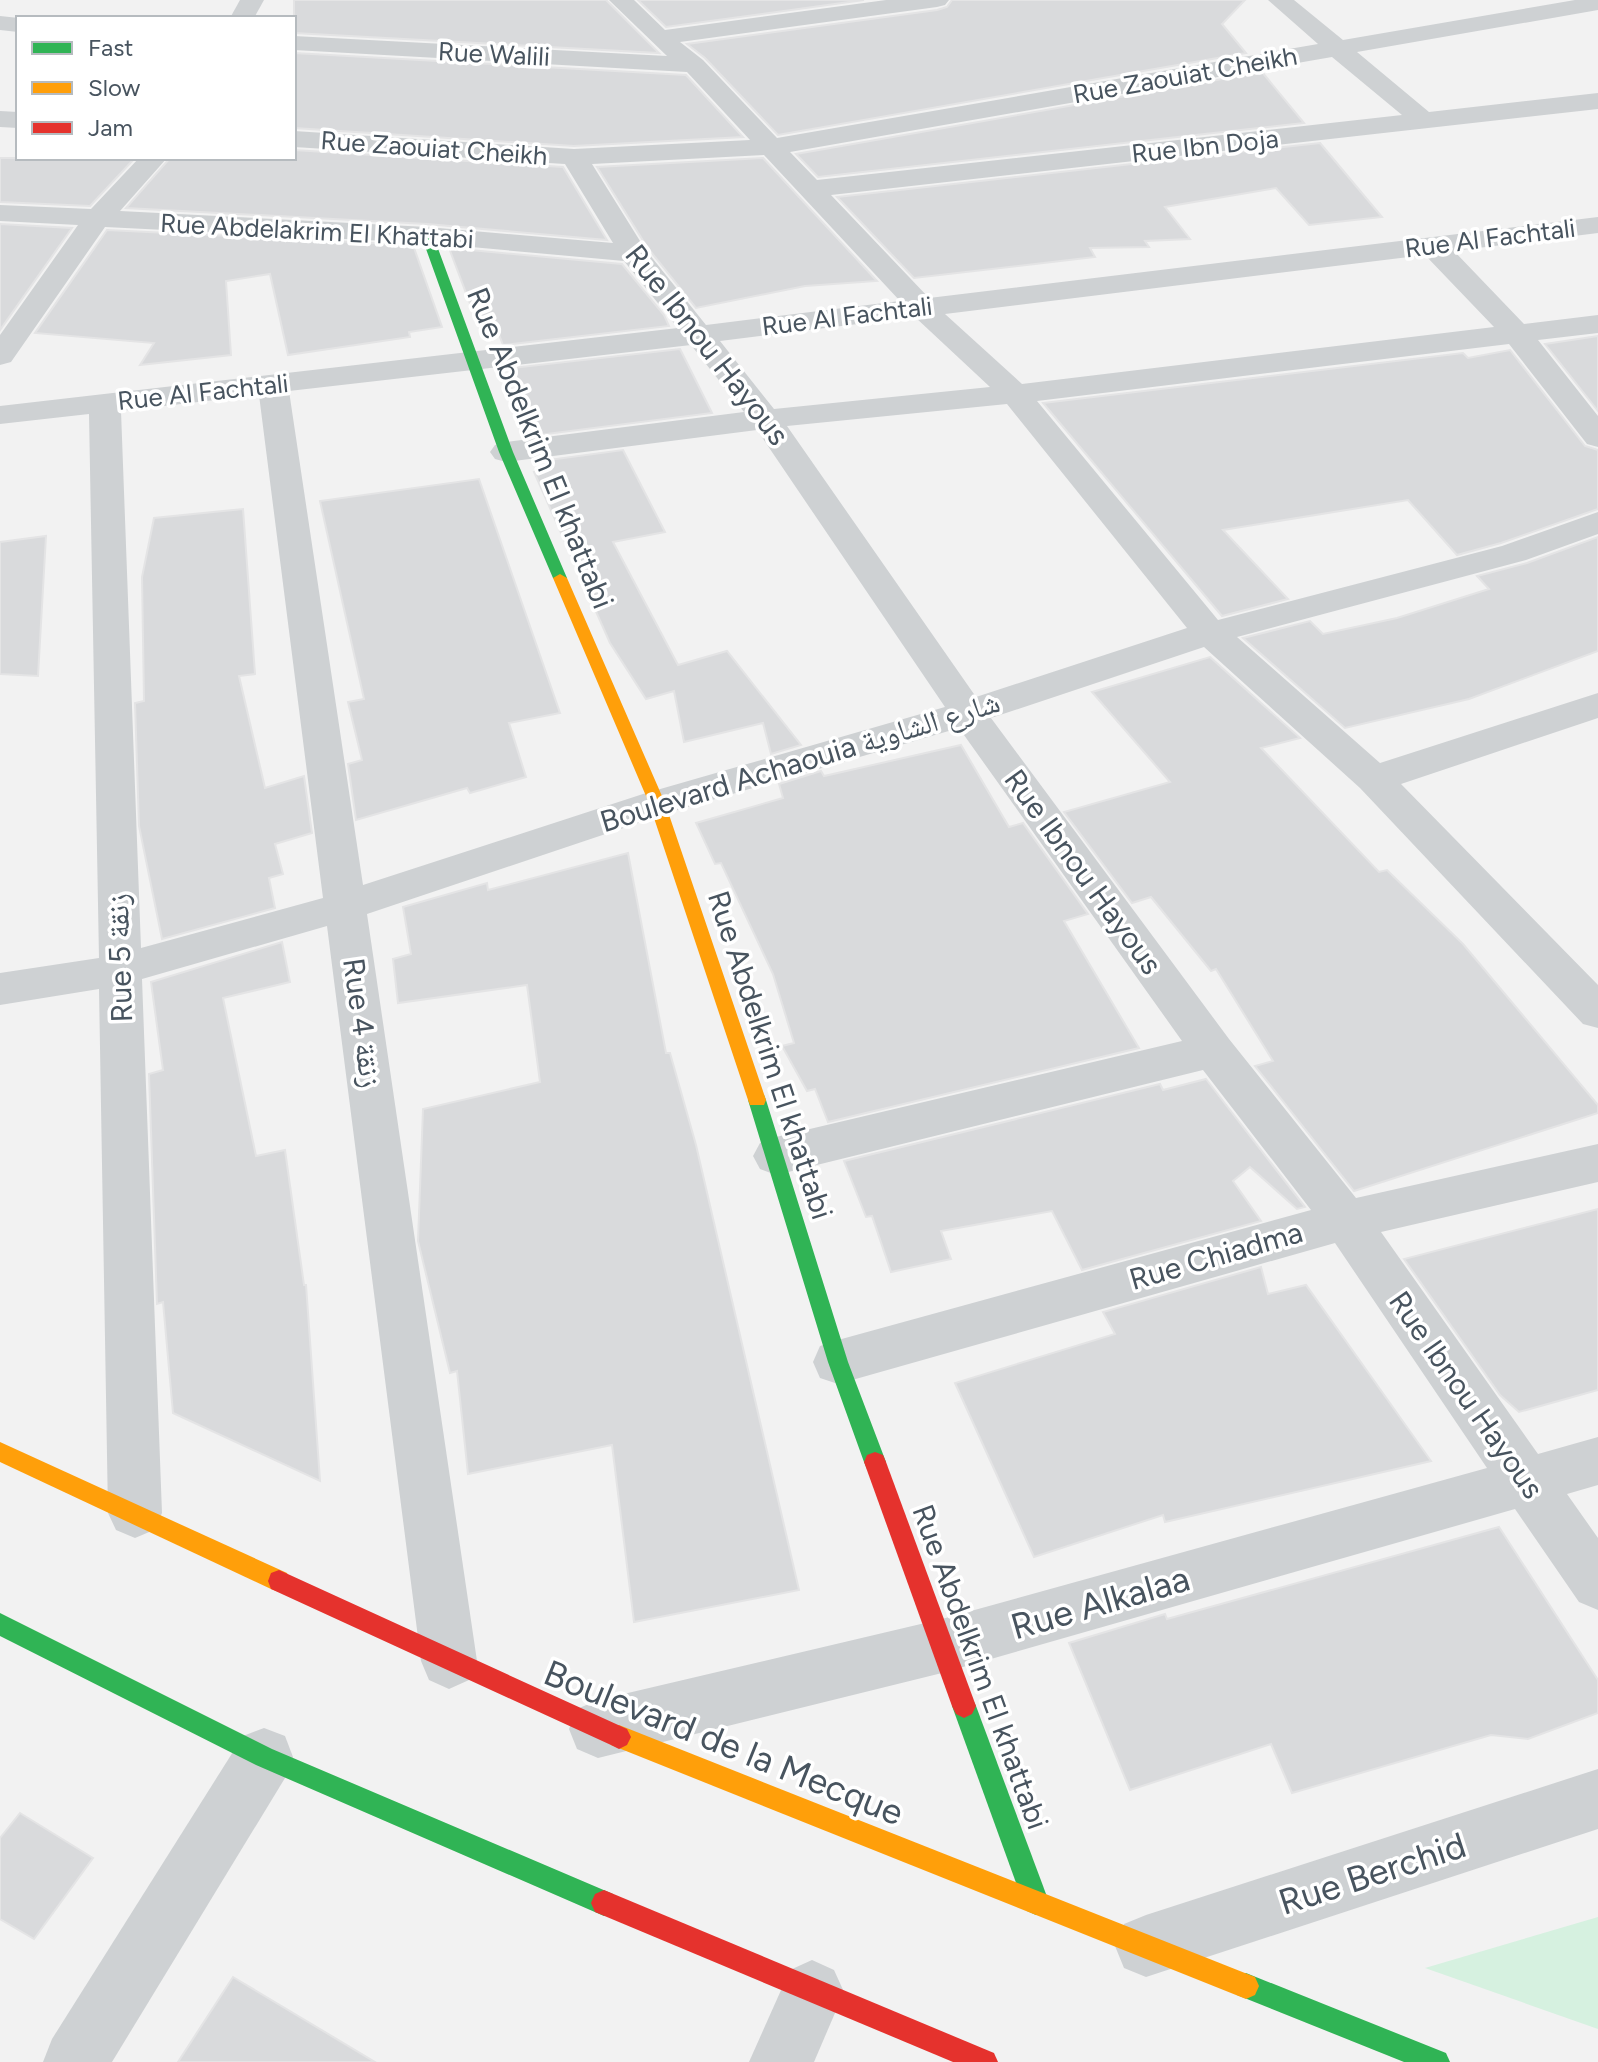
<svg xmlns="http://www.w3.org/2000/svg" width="1598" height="2062" font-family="Figtree,'Noto Naskh Arabic',sans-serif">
  <rect width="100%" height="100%" fill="#f2f2f2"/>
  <polygon fill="#d6f1e0" points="1598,1917 1598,2029 1425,1968"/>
  <g fill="#d9dadc" stroke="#e4e4e5" stroke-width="2">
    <polygon points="294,0 606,0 659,53 294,33"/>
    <polygon points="638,0 864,0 666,27"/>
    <polygon points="952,0 1245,0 1222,24 1246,53 778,135 705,58 687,44 937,10 947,7"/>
    <polygon points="294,53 686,75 743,137 574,146 294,128"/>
    <polygon points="1262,72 1304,123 818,177 796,154"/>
    <polygon points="1320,143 1382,217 1309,225 1276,188 1165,207 1190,239 1145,241 1149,247 1090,248 1095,257 914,278 837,197"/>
    <polygon points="294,150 563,167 607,240 427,224 126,208 170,158 294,158"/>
    <polygon points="0,158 135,158 90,206 0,202"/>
    <polygon points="763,158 877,281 805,286 696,308 647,247 597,167"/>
    <polygon points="0,224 72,228 0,330"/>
    <polygon points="107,230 413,245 442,327 409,332 410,337 288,355 270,274 226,281 231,355 140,365 154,343 35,333"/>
    <polygon points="449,248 622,264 664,315 669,326 503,345 493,319 477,322"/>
    <polygon points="1598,336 1598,411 1545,344"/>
    <polygon points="680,349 712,413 539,435 512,368"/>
    <polygon points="1510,350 1585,446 1598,450 1598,509 1501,543 1457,555 1408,500 1223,530 1288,599 1222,616 1043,403 1463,353 1468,358"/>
    <polygon points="623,450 665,532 613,542 678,665 727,651 801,745 771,754 763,723 684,742 674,691 646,699 610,643 534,472 545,470 541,461"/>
    <polygon points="479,479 560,713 509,723 526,777 470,793 467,788 356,820 348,764 362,760 348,702 364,699 320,501"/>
    <polygon points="243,509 255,674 239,676 265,788 304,776 312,833 275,844 283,874 269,878 275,908 162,939 139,826 135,703 144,701 142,577 154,518"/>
    <polygon points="46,536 38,676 0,674 0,542"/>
    <polygon points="1598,537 1598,651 1469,699 1345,728 1243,638 1310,621 1323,634 1397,618 1489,589 1477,576 1527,563"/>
    <polygon points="1210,657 1300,738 1261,748 1379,872 1387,870 1463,944 1598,1105 1598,1113 1354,1191 1255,1066 1273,1061 1216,969 1211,971 1151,897 1132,903 1064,812 1170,782 1092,692"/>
    <polygon points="961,745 1009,827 1023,823 1088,914 1064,921 1139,1048 828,1122 815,1089 807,1091 782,1046 794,1043 773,974 721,863 715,864 696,823 783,798 779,784 821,771 824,776"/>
    <polygon points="628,853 666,1053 670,1053 696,1145 799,1590 634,1622 612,1445 468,1474 457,1371 450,1373 418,1241 423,1109 540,1082 527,985 398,1003 393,959 411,954 403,907 487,883 488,890"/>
    <polygon points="282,942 290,982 223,998 256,1156 285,1150 304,1285 306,1285 320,1481 173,1413 163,1302 157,1304 149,1074 163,1070 151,982"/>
    <polygon points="1206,1079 1305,1207 1297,1209 1250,1167 1233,1181 1261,1221 1082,1270 1052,1211 941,1231 951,1259 891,1272 872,1216 866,1217 844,1161 1160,1084 1163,1090"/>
    <polygon points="1598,1209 1598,1390 1519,1412 1500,1395 1404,1259"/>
    <polygon points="1261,1267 1268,1294 1306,1285 1431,1461 1165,1522 1163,1515 1034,1557 955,1383 1115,1334 1103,1312"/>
    <polygon points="1499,1527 1598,1680 1598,1713 1528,1739 1491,1735 1292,1793 1271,1744 1130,1790 1069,1643 1165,1614 1167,1619"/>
    <polygon points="20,1813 93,1858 34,1939 0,1919 0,1838"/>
    <polygon points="233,1977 375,2062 178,2062"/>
  </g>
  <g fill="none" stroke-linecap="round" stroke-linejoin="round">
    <g fill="#ced1d3" fill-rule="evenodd">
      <polygon points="240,0 264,0 254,18 230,18"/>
      <path d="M 609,0 L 634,0 L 665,30 L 886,0 L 949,0 L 945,5 L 937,7 L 680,42 L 703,60 L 777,138 L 1318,44 L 1268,0 L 1294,0 L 1343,40 L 1575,0 L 1598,0 L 1598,10 L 1357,52 L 1429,112 L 1598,93 L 1598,109 L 831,195 L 929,298 L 1598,217 L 1598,233 L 1454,251 L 1524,324 L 1598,315 L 1598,333 L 1538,340 L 1598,416 L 1598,447 L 1587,444 L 1509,344 L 1037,401 L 1218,620 L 1502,546 L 1598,512 L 1598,534 L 1526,560 L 1237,637 L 1380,763 L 1598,693 L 1598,718 L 1401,784 L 1598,985 L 1598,1028 L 1583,1024 L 1360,788 L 1204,647 L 991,718 L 1229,1039 L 1356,1198 L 1598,1144 L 1598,1182 L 1381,1232 L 1538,1454 L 1598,1437 L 1598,1485 L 1567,1494 L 1598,1538 L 1598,1610 L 1579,1602 L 1515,1509 L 942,1673 L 598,1758 L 577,1749 L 569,1729 L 577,1709 L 598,1700 L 942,1619 L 1487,1468 L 1335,1243 L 838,1384 L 820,1378 L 813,1362 L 820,1346 L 838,1340 L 1311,1210 L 1203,1070 L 776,1175 L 760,1169 L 753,1156 L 760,1143 L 776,1137 L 1182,1041 L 959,728 L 671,812 L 367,914 L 477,1661 L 469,1680 L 449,1689 L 429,1680 L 421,1661 L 327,926 L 142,979 L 162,1513 L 154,1530 L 135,1538 L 116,1530 L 108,1513 L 99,989 L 0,1005 L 0,973 L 99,958 L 89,414 L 0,424 L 0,406 L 678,328 L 624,261 L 427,243 L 105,227 L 11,362 L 0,365 L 0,335 L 78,225 L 0,221 L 0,205 L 91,209 L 139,158 L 167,158 L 120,211 L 427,227 L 613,243 L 565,164 L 294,147 L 294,131 L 574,149 L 750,140 L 687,72 L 294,50 L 294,36 L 667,56 ZM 1332,57 L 1402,115 L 817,180 L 790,152 ZM 764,155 L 900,301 L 706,325 L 645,249 L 592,164 ZM 1425,255 L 1494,327 L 1022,384 L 945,314 ZM 915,317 L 990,387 L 774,409 L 720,341 ZM 691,345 L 744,412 L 506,442 L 495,445 L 490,452 L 495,459 L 506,462 L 757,430 L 945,707 L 643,794 L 363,885 L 289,391 ZM 259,395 L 323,898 L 141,948 L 121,411 ZM 1007,404 L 1187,628 L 976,697 L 787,426 Z"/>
      <polygon points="0,16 19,18 18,32 0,30"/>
      <polygon points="0,111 18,112 18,128 0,127"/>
      <polygon points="264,1728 285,1736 293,1757 285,1778 112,2062 43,2062 52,2039 243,1736"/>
      <polygon points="1598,1769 1598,1829 1146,1977 1124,1968 1115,1946 1124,1924 1146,1915"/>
      <polygon points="812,1960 834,1970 844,1992 814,2062 749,2062 790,1970"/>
    </g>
    <g fill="#30b455" fill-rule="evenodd">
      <polygon points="423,233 433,235 513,452 567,578 565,581 560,582 553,578 499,452 421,235"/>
      <polygon points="757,1093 764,1095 766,1100 848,1362 886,1462 883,1469 875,1472 867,1469 864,1462 828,1362 748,1100 750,1095"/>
      <polygon points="0,1613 272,1749 613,1894 617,1903 613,1912 604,1916 256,1765 0,1636"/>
      <polygon points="964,1694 972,1698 976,1706 1049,1902 1045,1911 1036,1915 1027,1911 1023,1902 952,1706 956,1698"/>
      <polygon points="1246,1973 1446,2053 1450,2062 1404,2062 1237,1995 1233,1986 1237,1977"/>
    </g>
    <g fill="#ff9f0a" fill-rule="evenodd">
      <polygon points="560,574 567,578 665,803 766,1100 764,1105 750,1105 748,1100 649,803 553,578"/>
      <polygon points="0,1442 287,1573 290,1581 287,1589 279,1592 271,1589 0,1462"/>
      <polygon points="619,1725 1255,1977 1259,1986 1255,1995 1246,1999 611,1745 607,1737 611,1729"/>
    </g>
    <g fill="#e5322d" fill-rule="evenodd">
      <polygon points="875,1452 883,1455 886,1462 976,1706 972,1714 964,1718 956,1714 952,1706 864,1462 867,1455"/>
      <polygon points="279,1570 627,1729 631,1737 627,1745 619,1749 611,1745 271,1589 268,1581 271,1573"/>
      <polygon points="604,1890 994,2053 998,2062 953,2062 595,1912 591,1903 595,1894"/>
    </g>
  </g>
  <g text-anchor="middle" stroke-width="7" stroke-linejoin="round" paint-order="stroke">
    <g font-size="26" fill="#48545f" stroke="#fff">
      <text transform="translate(494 54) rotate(3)" y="9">Rue Walili</text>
      <text transform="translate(1185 75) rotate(-10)" y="9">Rue Zaouiat Cheikh</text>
      <text transform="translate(1205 146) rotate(-6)" y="9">Rue Ibn Doja</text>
      <text transform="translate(434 148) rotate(4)" y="9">Rue Zaouiat Cheikh</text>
      <text transform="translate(317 231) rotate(3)" y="9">Rue Abdelakrim El Khattabi</text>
      <text transform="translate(1490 238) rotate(-7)" y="9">Rue Al Fachtali</text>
      <text transform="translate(847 316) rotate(-7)" y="9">Rue Al Fachtali</text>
      <text transform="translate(203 392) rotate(-6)" y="9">Rue Al Fachtali</text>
    </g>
    <g font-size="30" fill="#48545f" stroke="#fff">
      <text transform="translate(707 345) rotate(52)" y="10">Rue Ibnou Hayous</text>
      <text transform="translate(540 448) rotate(68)" y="10">Rue Abdelkrim El khattabi</text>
      <text transform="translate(800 762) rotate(-17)" y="10">Boulevard Achaouia شارع الشاوية</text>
      <text transform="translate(1083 872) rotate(54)" y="10">Rue Ibnou Hayous</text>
      <text transform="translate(120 958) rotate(-92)" y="10">Rue 5 زنقة</text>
      <text transform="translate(362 1023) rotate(82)" y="10">Rue 4 زنقة</text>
      <text transform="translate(770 1055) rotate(72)" y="10">Rue Abdelkrim El khattabi</text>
      <text transform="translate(1216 1256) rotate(-16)" y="10">Rue Chiadma</text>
      <text transform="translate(1466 1395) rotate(55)" y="10">Rue Ibnou Hayous</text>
      <text transform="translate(980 1667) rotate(70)" y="10">Rue Abdelkrim El khattabi</text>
    </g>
    <g font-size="36" fill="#48545f" stroke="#fff">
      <text transform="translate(1100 1602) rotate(-16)" y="13">Rue Alkalaa</text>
      <text transform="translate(724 1742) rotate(22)" y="13">Boulevard de la Mecque</text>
      <text transform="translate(1372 1873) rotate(-18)" y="13">Rue Berchid</text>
    </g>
  </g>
  <rect x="16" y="16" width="280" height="144" fill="#ffffff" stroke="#b6bbbf" stroke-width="2"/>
  <rect x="32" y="42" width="40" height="12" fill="#30b455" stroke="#b6bbbf" stroke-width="2"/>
  <text x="88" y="56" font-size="24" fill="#48545f">Fast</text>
  <rect x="32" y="82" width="40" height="12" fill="#ff9f0a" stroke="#b6bbbf" stroke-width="2"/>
  <text x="88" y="96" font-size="24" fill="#48545f">Slow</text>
  <rect x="32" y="122" width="40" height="12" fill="#e5322d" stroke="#b6bbbf" stroke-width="2"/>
  <text x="88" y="136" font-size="24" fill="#48545f">Jam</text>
</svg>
